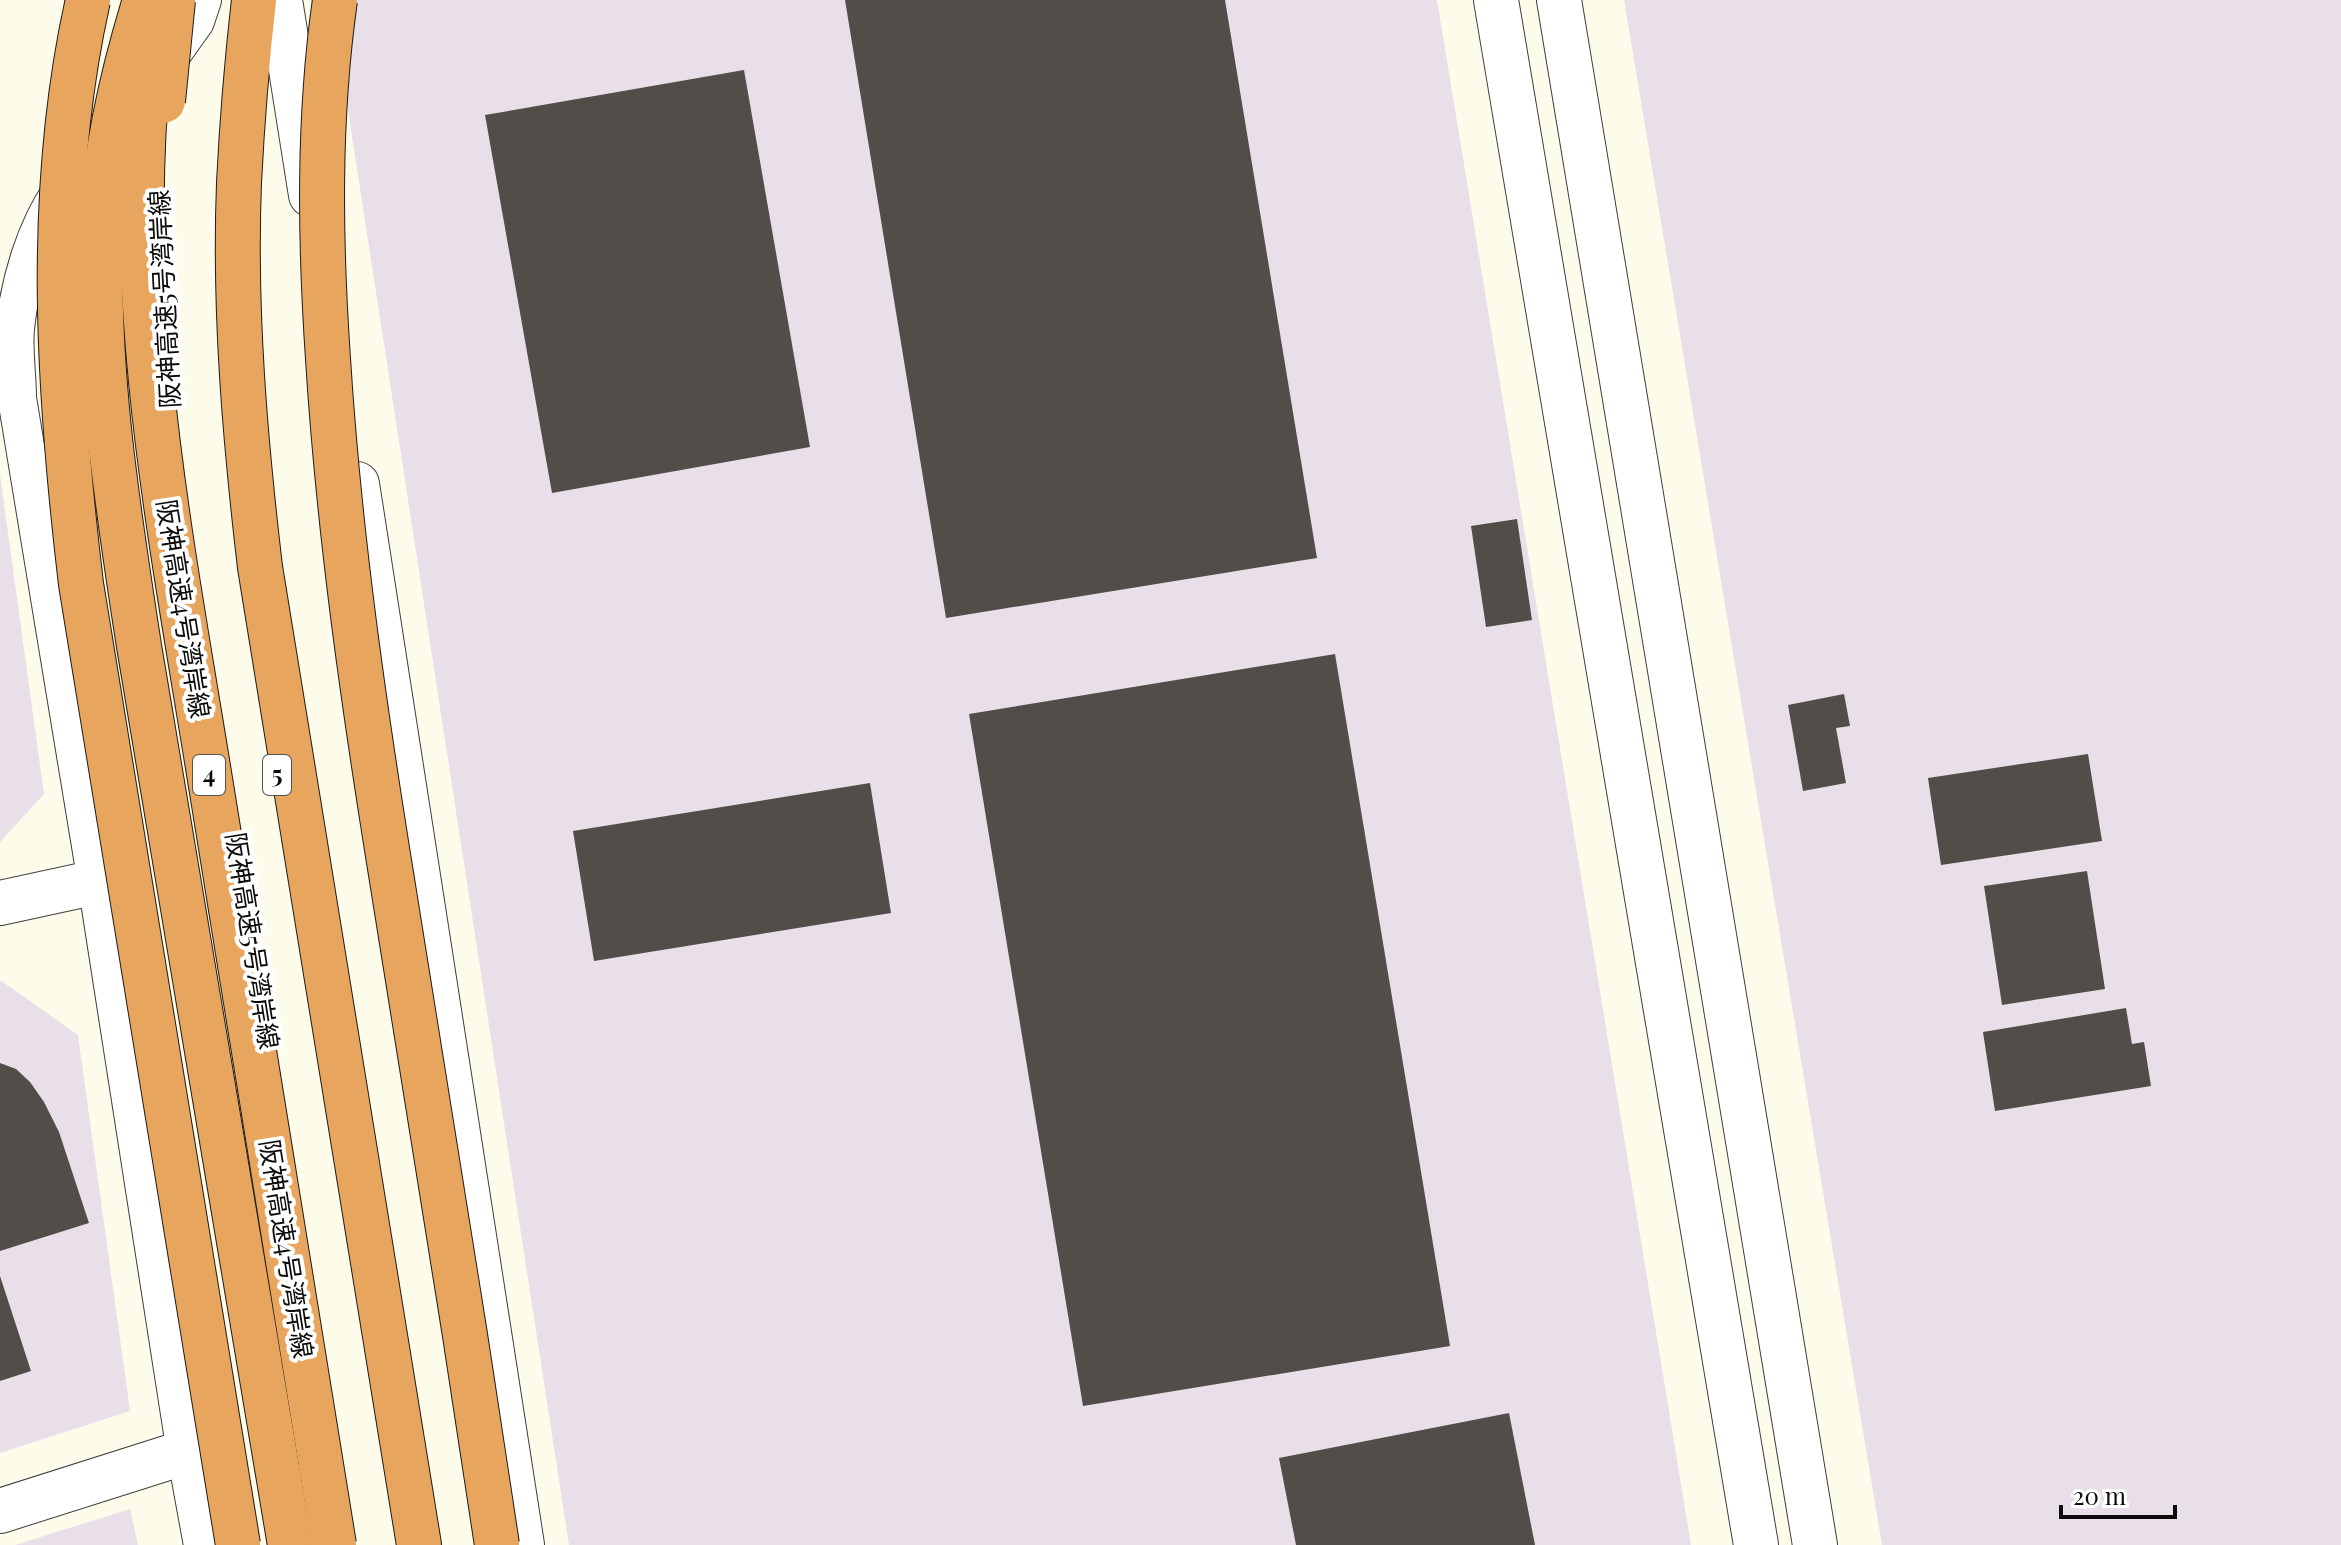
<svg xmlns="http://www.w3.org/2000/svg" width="2341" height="1545" font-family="'Playfair Display','Noto Sans JP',serif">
  <rect width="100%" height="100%" fill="#fdfbea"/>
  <g fill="#e9dfe9">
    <polygon points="331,0 1437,0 1691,1545 569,1545"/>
    <polygon points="1624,0 2341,0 2341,1545 1882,1545"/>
    <polygon points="0,475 44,794 0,842"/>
    <polygon points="0,980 78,1035 130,1411 0,1453"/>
    <polygon points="130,1509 138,1545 15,1545"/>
  </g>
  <g fill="#524d48">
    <polygon points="845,0 1225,0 1317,558 946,618"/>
    <polygon points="744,70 810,447 552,493 485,115"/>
    <polygon points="1517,519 1532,620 1486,627 1471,526"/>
    <polygon points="1335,654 1450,1346 1083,1406 969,714"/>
    <polygon points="1844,694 1850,726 1836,728 1846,783 1803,791 1788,705"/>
    <polygon points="2088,754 2102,841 1941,865 1928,778"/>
    <polygon points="870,783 891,913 594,961 573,831"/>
    <polygon points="2087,871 2105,989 2002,1005 1984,886"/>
    <polygon points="2126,1008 2132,1044 2144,1042 2151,1086 1995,1111 1983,1032"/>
    <polygon points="0,1063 16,1069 30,1082 44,1102 59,1132 89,1223 0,1251"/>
    <polygon points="0,1276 31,1371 0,1381"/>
    <polygon points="1509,1413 1535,1545 1296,1545 1279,1458"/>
  </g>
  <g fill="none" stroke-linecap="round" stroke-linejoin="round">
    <defs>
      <g id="minor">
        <polyline points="163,66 195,21 202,0"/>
        <path d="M 61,192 C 35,230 20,282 15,328 C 13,351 17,375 17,398 L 97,882 L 186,1452 L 203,1545"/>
      </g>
      <g id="tertiary">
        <polyline points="280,0 311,195"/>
        <polyline points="1496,0 1756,1545"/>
        <polyline points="1559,0 1815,1545"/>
        <polyline points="357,484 522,1545"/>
        <polyline points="0,903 97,882"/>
        <polyline points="0,1511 186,1452"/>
      </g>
      <path id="motorway" d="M 254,0 C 247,61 242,122 239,183 C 234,311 245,440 260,567 L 419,1545"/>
    </defs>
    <use href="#minor" stroke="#3e3e3e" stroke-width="40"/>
    <use href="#tertiary" stroke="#3e3e3e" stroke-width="46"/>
    <use href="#motorway" stroke="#1c1c1c" stroke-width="46"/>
    <use href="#minor" stroke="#fff" stroke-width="38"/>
    <use href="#tertiary" stroke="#fff" stroke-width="44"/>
    <use href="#motorway" stroke="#e8a55e" stroke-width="44"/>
    <defs>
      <g id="motorway-bridge">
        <path d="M 88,0 C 45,192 58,390 81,584 L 238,1545"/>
        <path d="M 145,0 C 124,69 106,142 102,215 C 94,359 117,504 139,646 L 290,1545"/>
        <path d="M 335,0 C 318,119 320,240 328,359 C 339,534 364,707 392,880 C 428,1101 464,1323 497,1545"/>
        <path d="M 149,66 C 123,298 171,539 208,767 C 250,1026 292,1286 334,1545"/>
        <polyline points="163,101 173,0"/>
      </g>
    </defs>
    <use href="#motorway-bridge" stroke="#1c1c1c" stroke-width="46" stroke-linecap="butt"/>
    <use href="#motorway-bridge" stroke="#e8a55e" stroke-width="44"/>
  </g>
  <g text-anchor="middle" stroke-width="8" stroke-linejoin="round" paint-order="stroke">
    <g fill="#fff" stroke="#545454" stroke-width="2">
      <rect x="193" y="755" width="32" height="40" rx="6"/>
      <rect x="263" y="755" width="28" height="40" rx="6"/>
    </g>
    <g font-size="24" font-weight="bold" fill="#0b0b0b">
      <text x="209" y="783">4</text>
      <text x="277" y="783">5</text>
    </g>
    <g font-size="26" fill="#0b0b0b" stroke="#fff">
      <text transform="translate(165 299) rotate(-93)" y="9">阪神高速5号湾岸線</text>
      <text transform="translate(183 609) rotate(81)" y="9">阪神高速4号湾岸線</text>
      <text transform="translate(252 941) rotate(81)" y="9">阪神高速5号湾岸線</text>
      <text transform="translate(286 1249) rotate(81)" y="9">阪神高速4号湾岸線</text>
    </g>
  </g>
  <path d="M2061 1505v12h114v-12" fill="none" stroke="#0b0b0b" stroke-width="4"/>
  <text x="2073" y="1505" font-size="24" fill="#0b0b0b" stroke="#ffffff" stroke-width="6" paint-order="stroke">20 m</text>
</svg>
